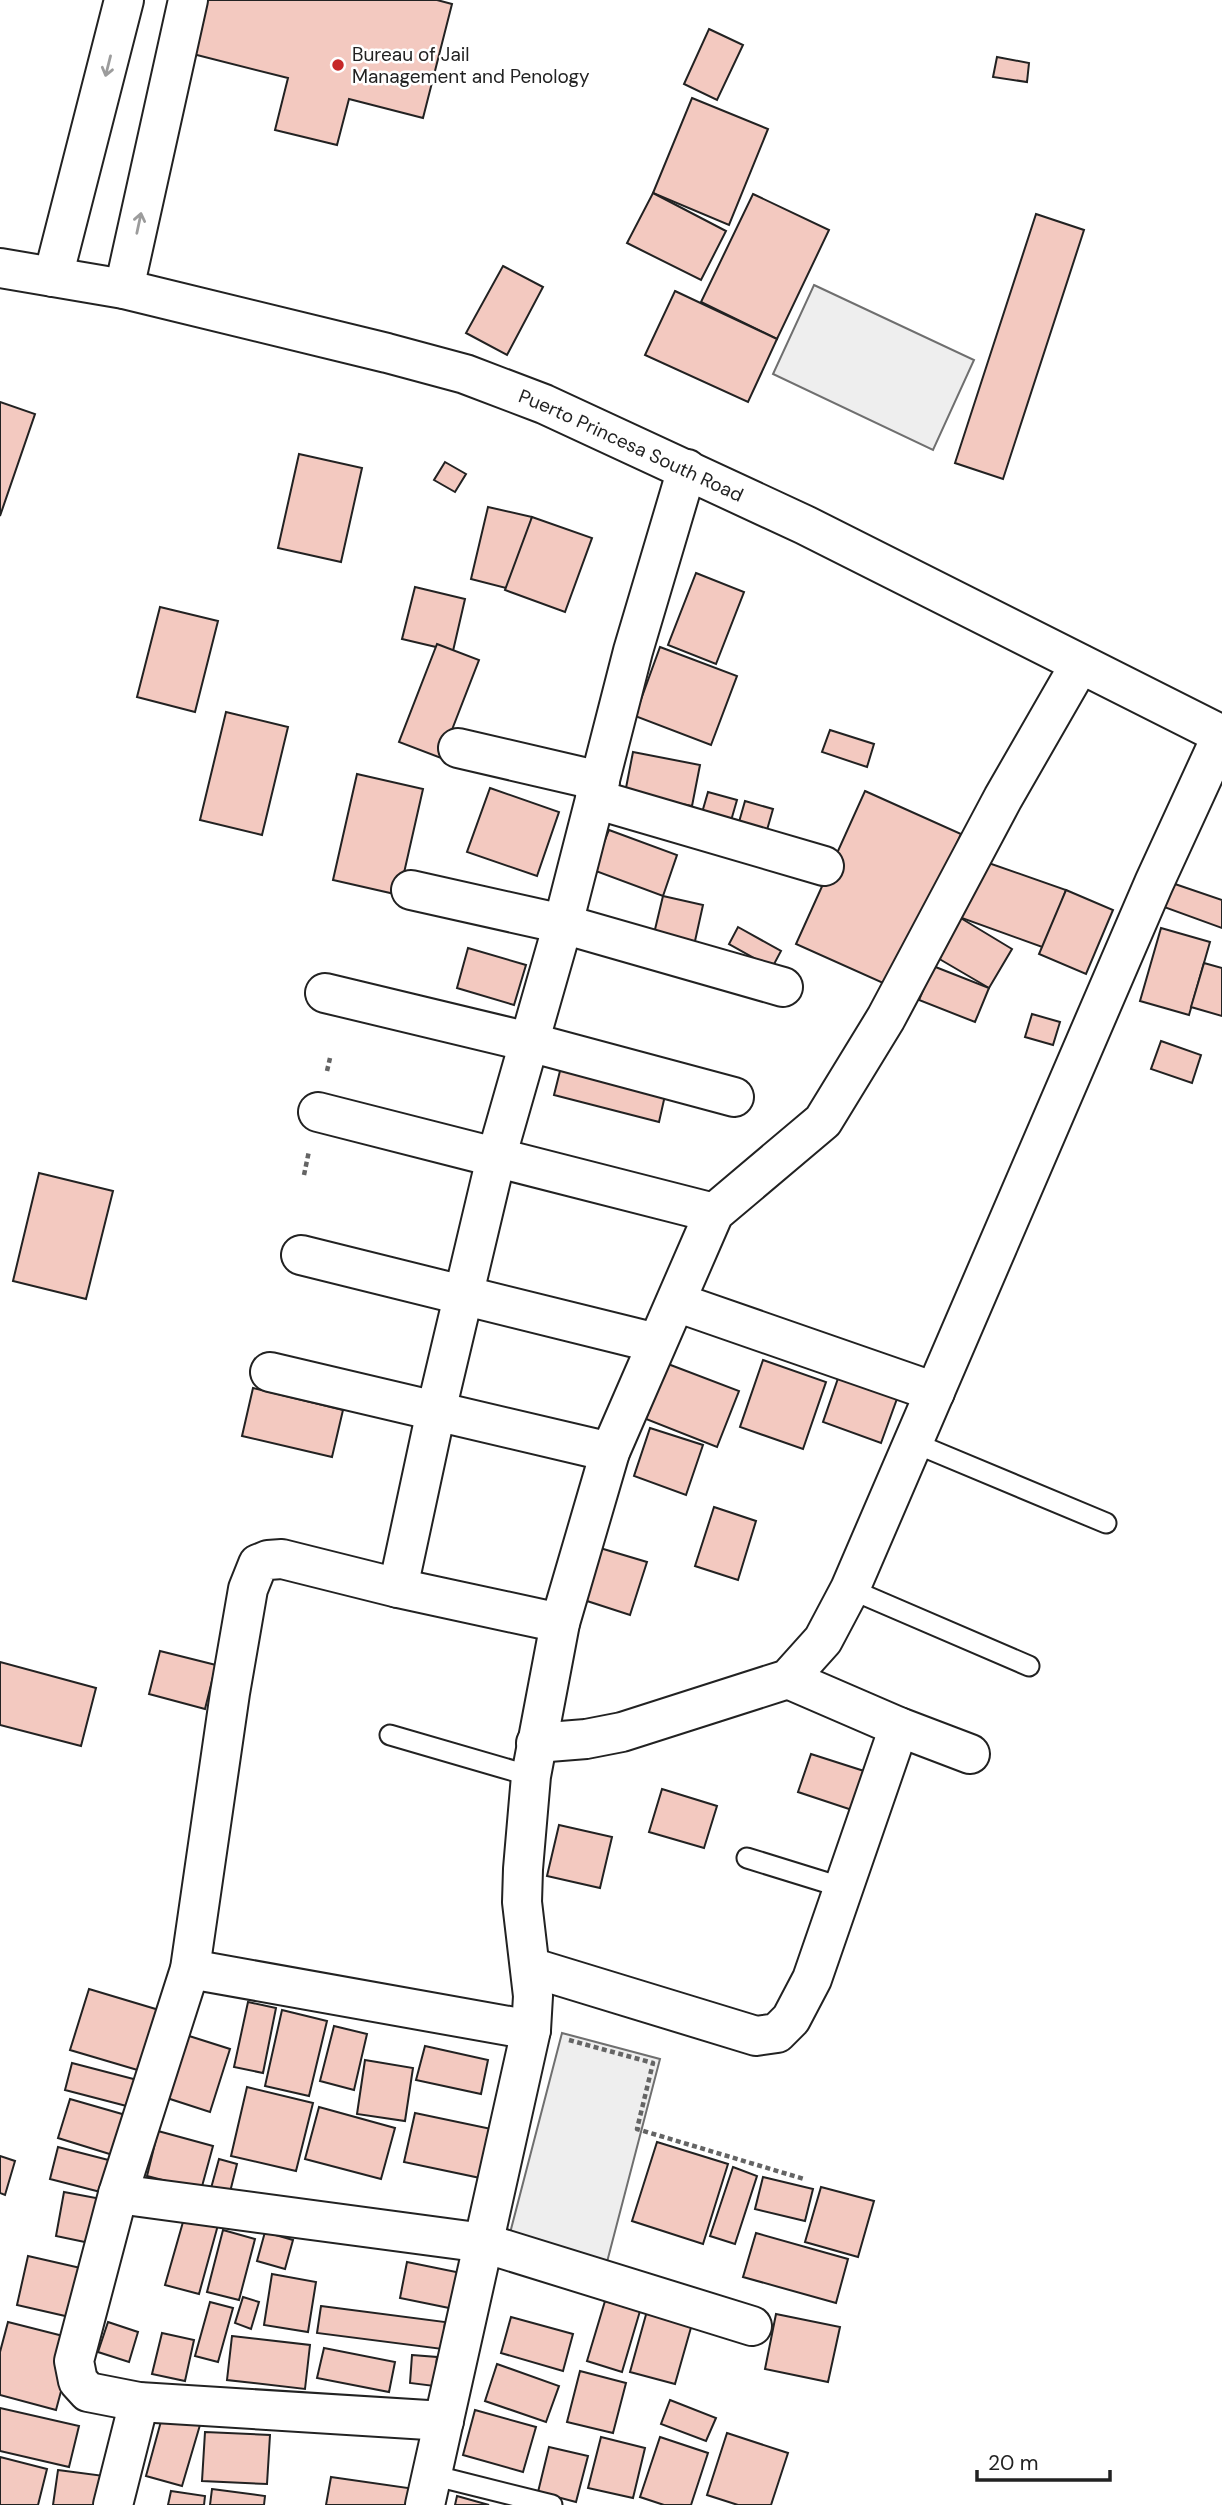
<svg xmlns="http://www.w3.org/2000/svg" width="1222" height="2505" font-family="'DM Sans',sans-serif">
  <rect width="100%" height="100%" fill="#fff"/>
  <g fill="#eee" stroke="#6f6f6f" stroke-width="2">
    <polygon points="814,285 974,360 933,450 773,374"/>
    <polygon points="562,2033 660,2059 607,2262 509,2237"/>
  </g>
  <g fill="#f3c9c0" stroke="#222" stroke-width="2">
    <polygon points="202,0 437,0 452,4 423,118 349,99 337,145 275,130 288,78 189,53"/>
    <polygon points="709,29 743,45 717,100 684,84"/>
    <polygon points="997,57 1029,63 1027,82 993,77"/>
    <polygon points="692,98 768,129 729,225 653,193"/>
    <polygon points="653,193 726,231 701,280 627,243"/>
    <polygon points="753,194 829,230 777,339 701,302"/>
    <polygon points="1036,214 1084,230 1003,479 955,463"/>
    <polygon points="503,266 543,287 507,355 466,333"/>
    <polygon points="675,291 777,339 748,402 645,355"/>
    <polygon points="0,402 35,414 0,516"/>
    <polygon points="299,454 362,468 341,562 278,548"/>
    <polygon points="445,462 466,474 455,492 434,480"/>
    <polygon points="488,507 532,517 514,590 471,579"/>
    <polygon points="532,517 592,538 565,612 505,590"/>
    <polygon points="696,573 744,592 716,664 668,645"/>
    <polygon points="415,587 465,599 453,651 402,639"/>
    <polygon points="160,607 218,621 195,712 137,697"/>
    <polygon points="437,644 479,660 441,758 399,742"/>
    <polygon points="660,647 737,676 711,745 635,716"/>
    <polygon points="226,712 288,727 262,835 200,820"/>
    <polygon points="830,730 874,744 867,767 822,752"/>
    <polygon points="633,752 700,765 692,806 625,793"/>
    <polygon points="357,774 423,789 399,895 333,880"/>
    <polygon points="490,788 559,812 537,876 467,852"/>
    <polygon points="865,791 961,834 892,987 796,944"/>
    <polygon points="708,792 737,800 728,831 699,823"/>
    <polygon points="745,801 773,809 763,844 735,836"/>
    <polygon points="609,830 677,855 663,896 593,870"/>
    <polygon points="980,860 1066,890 1045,948 959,917"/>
    <polygon points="1172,883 1222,900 1222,928 1164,907"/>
    <polygon points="1066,890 1113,910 1086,974 1039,954"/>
    <polygon points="663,896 703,905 693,950 652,942"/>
    <polygon points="959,917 1012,949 989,988 936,957"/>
    <polygon points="738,927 781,951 772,968 729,944"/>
    <polygon points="1161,928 1210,942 1189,1015 1140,1001"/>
    <polygon points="468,948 526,965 514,1005 457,988"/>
    <polygon points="1204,963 1222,968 1222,1016 1191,1007"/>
    <polygon points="933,966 989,988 975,1022 919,1000"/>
    <polygon points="1032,1014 1060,1022 1053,1045 1025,1037"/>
    <polygon points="1161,1041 1201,1055 1192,1083 1151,1069"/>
    <polygon points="564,1055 668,1082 659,1122 554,1095"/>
    <polygon points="39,1173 113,1191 86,1299 13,1281"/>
    <polygon points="763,1360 826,1382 803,1449 740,1427"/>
    <polygon points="844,1361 903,1382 881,1443 823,1422"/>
    <polygon points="668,1364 739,1391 717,1447 646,1419"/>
    <polygon points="253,1388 343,1410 332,1457 242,1436"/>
    <polygon points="650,1428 703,1445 686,1495 634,1476"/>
    <polygon points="714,1507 756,1521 738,1580 695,1566"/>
    <polygon points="600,1548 647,1562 630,1615 584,1600"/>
    <polygon points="160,1651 216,1665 205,1709 149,1694"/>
    <polygon points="0,1662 96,1688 81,1746 0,1725"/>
    <polygon points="811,1754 864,1771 852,1810 798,1792"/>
    <polygon points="662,1789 717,1806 704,1848 649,1832"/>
    <polygon points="559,1825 612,1837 600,1888 547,1876"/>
    <polygon points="89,1989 169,2013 151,2074 70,2050"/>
    <polygon points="248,2002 276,2008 263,2073 234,2067"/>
    <polygon points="282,2010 327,2021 309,2096 265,2086"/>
    <polygon points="334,2026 367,2034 354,2090 320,2081"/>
    <polygon points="186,2035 230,2049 210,2112 167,2098"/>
    <polygon points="425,2046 488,2060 481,2094 416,2080"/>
    <polygon points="365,2060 413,2068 405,2121 357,2114"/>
    <polygon points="72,2063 145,2082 138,2109 65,2090"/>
    <polygon points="247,2087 313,2103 296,2171 231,2156"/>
    <polygon points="70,2099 129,2116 116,2156 58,2138"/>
    <polygon points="319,2107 395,2128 381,2179 305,2159"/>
    <polygon points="415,2113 496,2130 485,2179 404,2162"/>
    <polygon points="158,2131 213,2146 201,2190 147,2176"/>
    <polygon points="657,2142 728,2164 703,2244 632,2221"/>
    <polygon points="58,2147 124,2164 116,2196 50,2179"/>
    <polygon points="0,2156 15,2161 5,2195 0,2193"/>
    <polygon points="219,2159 237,2164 229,2196 210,2192"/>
    <polygon points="733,2167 757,2176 735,2244 710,2236"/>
    <polygon points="763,2177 813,2189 805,2221 755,2209"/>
    <polygon points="821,2187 874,2201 858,2257 805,2242"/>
    <polygon points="64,2192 112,2201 104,2246 56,2236"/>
    <polygon points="185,2215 218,2225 199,2294 165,2285"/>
    <polygon points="223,2230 255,2239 239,2300 207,2292"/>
    <polygon points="265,2232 293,2240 285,2269 257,2261"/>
    <polygon points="756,2233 848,2259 836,2303 743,2277"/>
    <polygon points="28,2256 85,2269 74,2318 17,2305"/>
    <polygon points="407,2262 466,2274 459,2310 400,2298"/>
    <polygon points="272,2274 316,2282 308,2332 264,2325"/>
    <polygon points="243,2297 259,2302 251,2329 235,2323"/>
    <polygon points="605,2301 640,2311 622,2372 587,2361"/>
    <polygon points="210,2302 233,2308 218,2362 195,2356"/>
    <polygon points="321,2306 445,2322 442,2349 317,2333"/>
    <polygon points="647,2311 692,2324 675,2384 630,2372"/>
    <polygon points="776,2314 840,2327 828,2382 765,2369"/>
    <polygon points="511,2317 573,2334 563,2371 501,2353"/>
    <polygon points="8,2322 75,2339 56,2410 0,2395 0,2352"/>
    <polygon points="108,2322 138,2332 129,2362 98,2352"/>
    <polygon points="162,2333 194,2340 185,2381 152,2374"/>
    <polygon points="232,2336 310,2345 305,2389 227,2380"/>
    <polygon points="324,2348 395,2362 389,2392 317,2378"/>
    <polygon points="412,2355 437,2357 434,2386 410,2383"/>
    <polygon points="497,2364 559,2386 546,2422 485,2401"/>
    <polygon points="580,2371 626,2383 613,2433 567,2422"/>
    <polygon points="670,2400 716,2418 706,2441 661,2424"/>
    <polygon points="0,2408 79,2426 69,2467 0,2451"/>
    <polygon points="475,2410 536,2427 523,2472 463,2455"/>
    <polygon points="163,2414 200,2425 182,2486 146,2476"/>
    <polygon points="205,2432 270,2435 267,2484 202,2481"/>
    <polygon points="727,2433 788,2453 771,2505 738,2505 707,2495"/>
    <polygon points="601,2437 645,2448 633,2498 588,2488"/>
    <polygon points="660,2437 708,2453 691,2505 664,2505 640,2497"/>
    <polygon points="549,2447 588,2456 576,2502 538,2492"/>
    <polygon points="0,2457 47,2469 38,2505 0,2505"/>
    <polygon points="58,2470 112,2477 108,2505 53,2505"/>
    <polygon points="331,2477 415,2489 412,2505 326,2505"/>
    <polygon points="212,2489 265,2496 264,2505 210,2505"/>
    <polygon points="171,2491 205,2496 204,2505 168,2505"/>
    <polygon points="457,2496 489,2505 455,2505"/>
  </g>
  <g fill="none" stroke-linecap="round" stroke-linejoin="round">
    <defs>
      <g id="service">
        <polyline points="912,1442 1106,1523"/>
        <polyline points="850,1589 1029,1666"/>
        <polyline points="390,1735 531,1776"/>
        <polyline points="747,1858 844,1888"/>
        <polyline points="432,2475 552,2505"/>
      </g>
      <g id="minor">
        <polyline points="458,748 600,781"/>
        <polyline points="595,799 824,866"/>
        <polyline points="411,890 563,924 783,987"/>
        <polyline points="325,993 529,1042 734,1097"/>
        <polyline points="318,1112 714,1213"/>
        <polyline points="301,1255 656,1343"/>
        <polyline points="676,1302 935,1392"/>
        <polyline points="270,1372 610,1452"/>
        <polyline points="398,1588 436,1411 496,1158 563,924 633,651 687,469"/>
        <polyline points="788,1679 899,1727 970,1754"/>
        <polyline points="536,1743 586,1739 622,1732 788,1679 823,1640 850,1589 1154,883 1222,735"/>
        <polyline points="530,1967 756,2036 777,2033 791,2019 812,1979 899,1727"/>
        <polyline points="190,1969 531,2030"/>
        <polyline points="118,2194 484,2243 752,2326"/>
        <polyline points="444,2421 139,2402 88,2392 78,2381 74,2361 118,2194 190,1969 230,1693 248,1589 258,1564 268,1560 282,1559 398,1588 560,1623"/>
        <polyline points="113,2505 139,2402"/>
        <polyline points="425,2505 531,2030 533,1996 522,1902 523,1869 531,1776 560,1623 610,1452 714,1213 823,1121 886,1018 1003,798 1080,664"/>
      </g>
      <g id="tertiary">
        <polyline points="53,277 124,0"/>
        <polyline points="124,289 188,0"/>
      </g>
      <g id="primary">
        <path id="s1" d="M 0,268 L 124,289 L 387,353 L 465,374 L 544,404 L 805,525 L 1222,735"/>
      </g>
    </defs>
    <use href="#service" stroke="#222" stroke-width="23"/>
    <use href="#minor" stroke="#222" stroke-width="42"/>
    <use href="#tertiary" stroke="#222" stroke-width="42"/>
    <use href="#primary" stroke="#222" stroke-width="42"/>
    <g stroke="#646464" stroke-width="4.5" stroke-dasharray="5 3.5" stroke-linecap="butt">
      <polyline points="327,1071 330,1058"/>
      <polyline points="304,1175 309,1151"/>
      <polyline points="569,2040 653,2063 637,2129 804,2179"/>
    </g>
    <use href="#service" stroke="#fff" stroke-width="19"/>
    <use href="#minor" stroke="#fff" stroke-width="38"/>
    <use href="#tertiary" stroke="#fff" stroke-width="38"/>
    <use href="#primary" stroke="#fff" stroke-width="38"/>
  </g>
  <defs><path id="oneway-shaft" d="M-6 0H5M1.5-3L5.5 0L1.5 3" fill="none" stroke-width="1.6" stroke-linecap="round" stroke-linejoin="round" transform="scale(1.75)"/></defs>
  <g stroke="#9c9c9c">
    <use href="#oneway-shaft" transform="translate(108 66) rotate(104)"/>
    <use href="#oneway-shaft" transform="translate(139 223) rotate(-78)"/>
  </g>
  <circle fill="#c62828" stroke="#fff" stroke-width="2.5" cx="338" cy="65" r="7"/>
  <g text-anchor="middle" stroke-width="5" stroke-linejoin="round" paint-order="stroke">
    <g font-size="19" fill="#222" stroke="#fff" text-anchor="start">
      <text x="352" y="61">Bureau of Jail<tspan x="352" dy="22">Management and Penology</tspan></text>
    </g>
    <g font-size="19" fill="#222" stroke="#fff">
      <text dy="7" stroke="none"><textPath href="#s1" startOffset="658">Puerto Princesa South Road</textPath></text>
    </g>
  </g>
  <path d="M977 2470v10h133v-10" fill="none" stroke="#222222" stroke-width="3.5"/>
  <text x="988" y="2470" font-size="21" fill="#222222" stroke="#ffffff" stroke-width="5" paint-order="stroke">20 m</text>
</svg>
